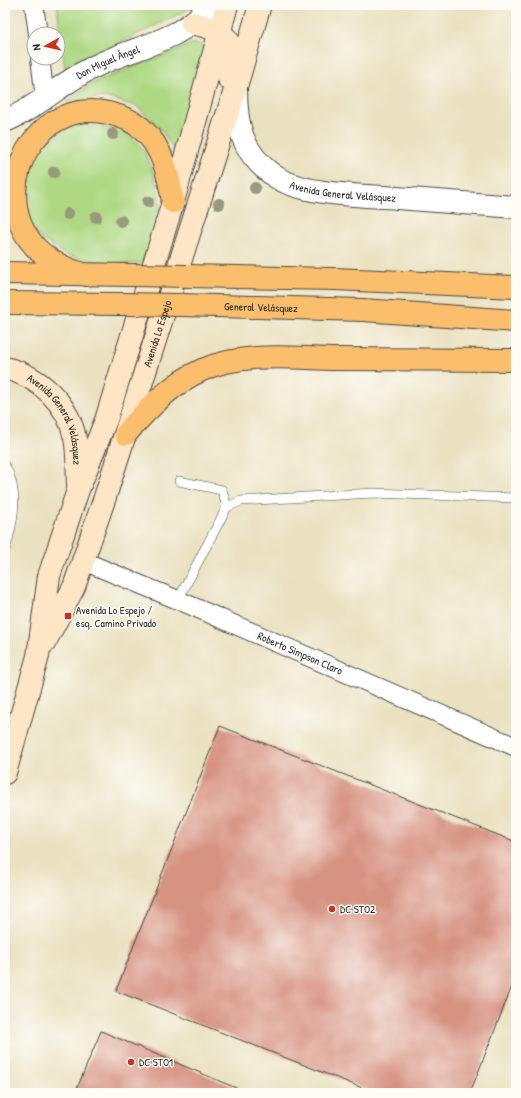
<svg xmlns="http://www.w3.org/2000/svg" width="521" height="1098" font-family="'Patrick Hand',sans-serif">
  <rect width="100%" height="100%" fill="#fdfcf7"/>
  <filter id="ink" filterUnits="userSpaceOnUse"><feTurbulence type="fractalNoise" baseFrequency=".025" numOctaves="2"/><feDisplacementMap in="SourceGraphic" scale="8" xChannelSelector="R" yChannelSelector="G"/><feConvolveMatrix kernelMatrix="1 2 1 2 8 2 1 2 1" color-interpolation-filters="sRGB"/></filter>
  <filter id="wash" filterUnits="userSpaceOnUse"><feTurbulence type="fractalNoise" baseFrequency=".012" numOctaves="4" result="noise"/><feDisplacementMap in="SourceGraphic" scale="16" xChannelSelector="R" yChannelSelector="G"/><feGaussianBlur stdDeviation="0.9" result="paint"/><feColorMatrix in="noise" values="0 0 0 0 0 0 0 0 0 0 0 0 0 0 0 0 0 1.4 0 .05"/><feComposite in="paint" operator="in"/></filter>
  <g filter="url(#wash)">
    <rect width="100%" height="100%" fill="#eae1c0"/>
    <g fill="#afd883" stroke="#6d8257">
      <polygon points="57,5 197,5 65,70"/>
      <polygon points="194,43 212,47 179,165 174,150 160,128 137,106 105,97 66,103 91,84"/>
      <path d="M 82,124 C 99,126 118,128 132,137 C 151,151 164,202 160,225 C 158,237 152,251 148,263 L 105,264 L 66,255 L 40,238 L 24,213 L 22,184 L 43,144 L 60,132 Z"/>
    </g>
    <g id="blocks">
      <g fill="#d79382">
        <polygon points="220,726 516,842 516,976 470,1093 375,1093 116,991"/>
        <polygon points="101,1031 248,1093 75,1093"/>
      </g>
    </g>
  </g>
  <g filter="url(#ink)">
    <use href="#blocks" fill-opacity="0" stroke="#484641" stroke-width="1"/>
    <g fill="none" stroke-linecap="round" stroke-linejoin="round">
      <defs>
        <g id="service">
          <path d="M 5,466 C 20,492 13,523 5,550"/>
          <polyline points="179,481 222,490 227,507"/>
          <polyline points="178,600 227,507 241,501 373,493 516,498"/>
        </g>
        <g id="minor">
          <polyline points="34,5 38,34"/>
          <polyline points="40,58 45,98"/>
          <path id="s1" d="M 83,561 L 178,600 L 516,747"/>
        </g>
        <g id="tertiary">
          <path id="s2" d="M 236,89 C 236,125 242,153 273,175 C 302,196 362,195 397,198 C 437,201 476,204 516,207"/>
          <path id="s3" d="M 5,121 C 35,109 59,85 88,70 C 116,54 148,48 176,33 C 190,26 201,16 212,5"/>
        </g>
        <g id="secondary">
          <path d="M 192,23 C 227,31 240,42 229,79"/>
          <path id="s4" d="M 5,368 C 39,376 68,403 75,438 C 78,452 77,469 78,484"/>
          <path id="s5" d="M 45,642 L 74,587 L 105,497 L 236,87 L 260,5"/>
          <polyline points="5,773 38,656 49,576 78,490 106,420 173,202 227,5"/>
        </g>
        <g id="motorway">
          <polyline points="5,273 132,275"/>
          <path d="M 87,275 C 58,268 32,252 20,223 C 0,166 45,99 108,113 C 121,116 134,121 143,130 C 163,148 169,177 173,202"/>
          <polyline points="187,276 334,279 516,287"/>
          <polyline points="5,303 123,304"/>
          <path id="s6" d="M 181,305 L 363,310 L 516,321"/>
          <path d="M 126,434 C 147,409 172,383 202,370 C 242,352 292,358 334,359 C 395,359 455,360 516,360"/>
        </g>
      </defs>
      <use href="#service" stroke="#484641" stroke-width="10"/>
      <use href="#minor" stroke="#484641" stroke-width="20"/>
      <use href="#tertiary" stroke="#484641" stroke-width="24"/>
      <use href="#secondary" stroke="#484641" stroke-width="24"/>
      <use href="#motorway" stroke="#484641" stroke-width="24"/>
      <use href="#service" stroke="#fff" stroke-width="9"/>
      <use href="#minor" stroke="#fff" stroke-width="18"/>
      <use href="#tertiary" stroke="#fff" stroke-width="22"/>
      <use href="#secondary" stroke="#fde5c5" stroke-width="22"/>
      <use href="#motorway" stroke="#fabe6d" stroke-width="22"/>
      <defs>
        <g id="motorway-bridge">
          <polyline points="132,275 187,276"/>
          <polyline points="123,304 181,305"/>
        </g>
      </defs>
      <use href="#motorway-bridge" stroke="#484641" stroke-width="24" stroke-linecap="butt"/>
      <use href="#motorway-bridge" stroke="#fabe6d" stroke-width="22"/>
    </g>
    <g fill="#979a7c">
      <circle cx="113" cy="134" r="6"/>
      <circle cx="54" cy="172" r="6"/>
      <circle cx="255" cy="188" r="6"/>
      <circle cx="148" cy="202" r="6"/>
      <circle cx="219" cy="204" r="6"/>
      <circle cx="68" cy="214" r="6"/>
      <circle cx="96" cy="217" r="6"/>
      <circle cx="121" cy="221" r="6"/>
    </g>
  </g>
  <g fill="#c8321e" stroke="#fdfcf7" stroke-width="1.5">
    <rect x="64" y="612" width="8" height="8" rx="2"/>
    <circle cx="332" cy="909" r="4"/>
    <circle cx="131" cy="1062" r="4"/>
  </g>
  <g text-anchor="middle" stroke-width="3" stroke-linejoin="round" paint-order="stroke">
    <g font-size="11" fill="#2b2b2b" stroke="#fdfcf7">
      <text dy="4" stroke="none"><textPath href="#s3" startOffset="119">Don Miguel Ángel</textPath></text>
      <text dy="4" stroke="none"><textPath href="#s2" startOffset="171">Avenida General Velásquez</textPath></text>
      <text dy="4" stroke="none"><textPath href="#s6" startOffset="80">General Velásquez</textPath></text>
      <text dy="4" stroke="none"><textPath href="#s5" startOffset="329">Avenida Lo Espejo</textPath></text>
      <text dy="4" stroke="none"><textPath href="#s4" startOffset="78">Avenida General Velásquez</textPath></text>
      <text dy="4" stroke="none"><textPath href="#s1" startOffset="236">Roberto Simpson Claro</textPath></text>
    </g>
    <g font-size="11" fill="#2b2b2b" stroke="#fdfcf7" text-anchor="start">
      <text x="76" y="614">Avenida Lo Espejo /<tspan x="76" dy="13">esq. Camino Privado</tspan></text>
      <text x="340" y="913">DC STO2</text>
      <text x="139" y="1066">DC STO1</text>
    </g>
  </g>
  <rect width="521" height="1098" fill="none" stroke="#fdfcf7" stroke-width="20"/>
  <g transform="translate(46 46) rotate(262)"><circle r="19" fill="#fdfcf7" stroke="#a9a8a5"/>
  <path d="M0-3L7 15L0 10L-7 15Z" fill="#c8321e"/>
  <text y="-6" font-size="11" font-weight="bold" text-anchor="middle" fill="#2b2b2b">N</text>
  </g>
</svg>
